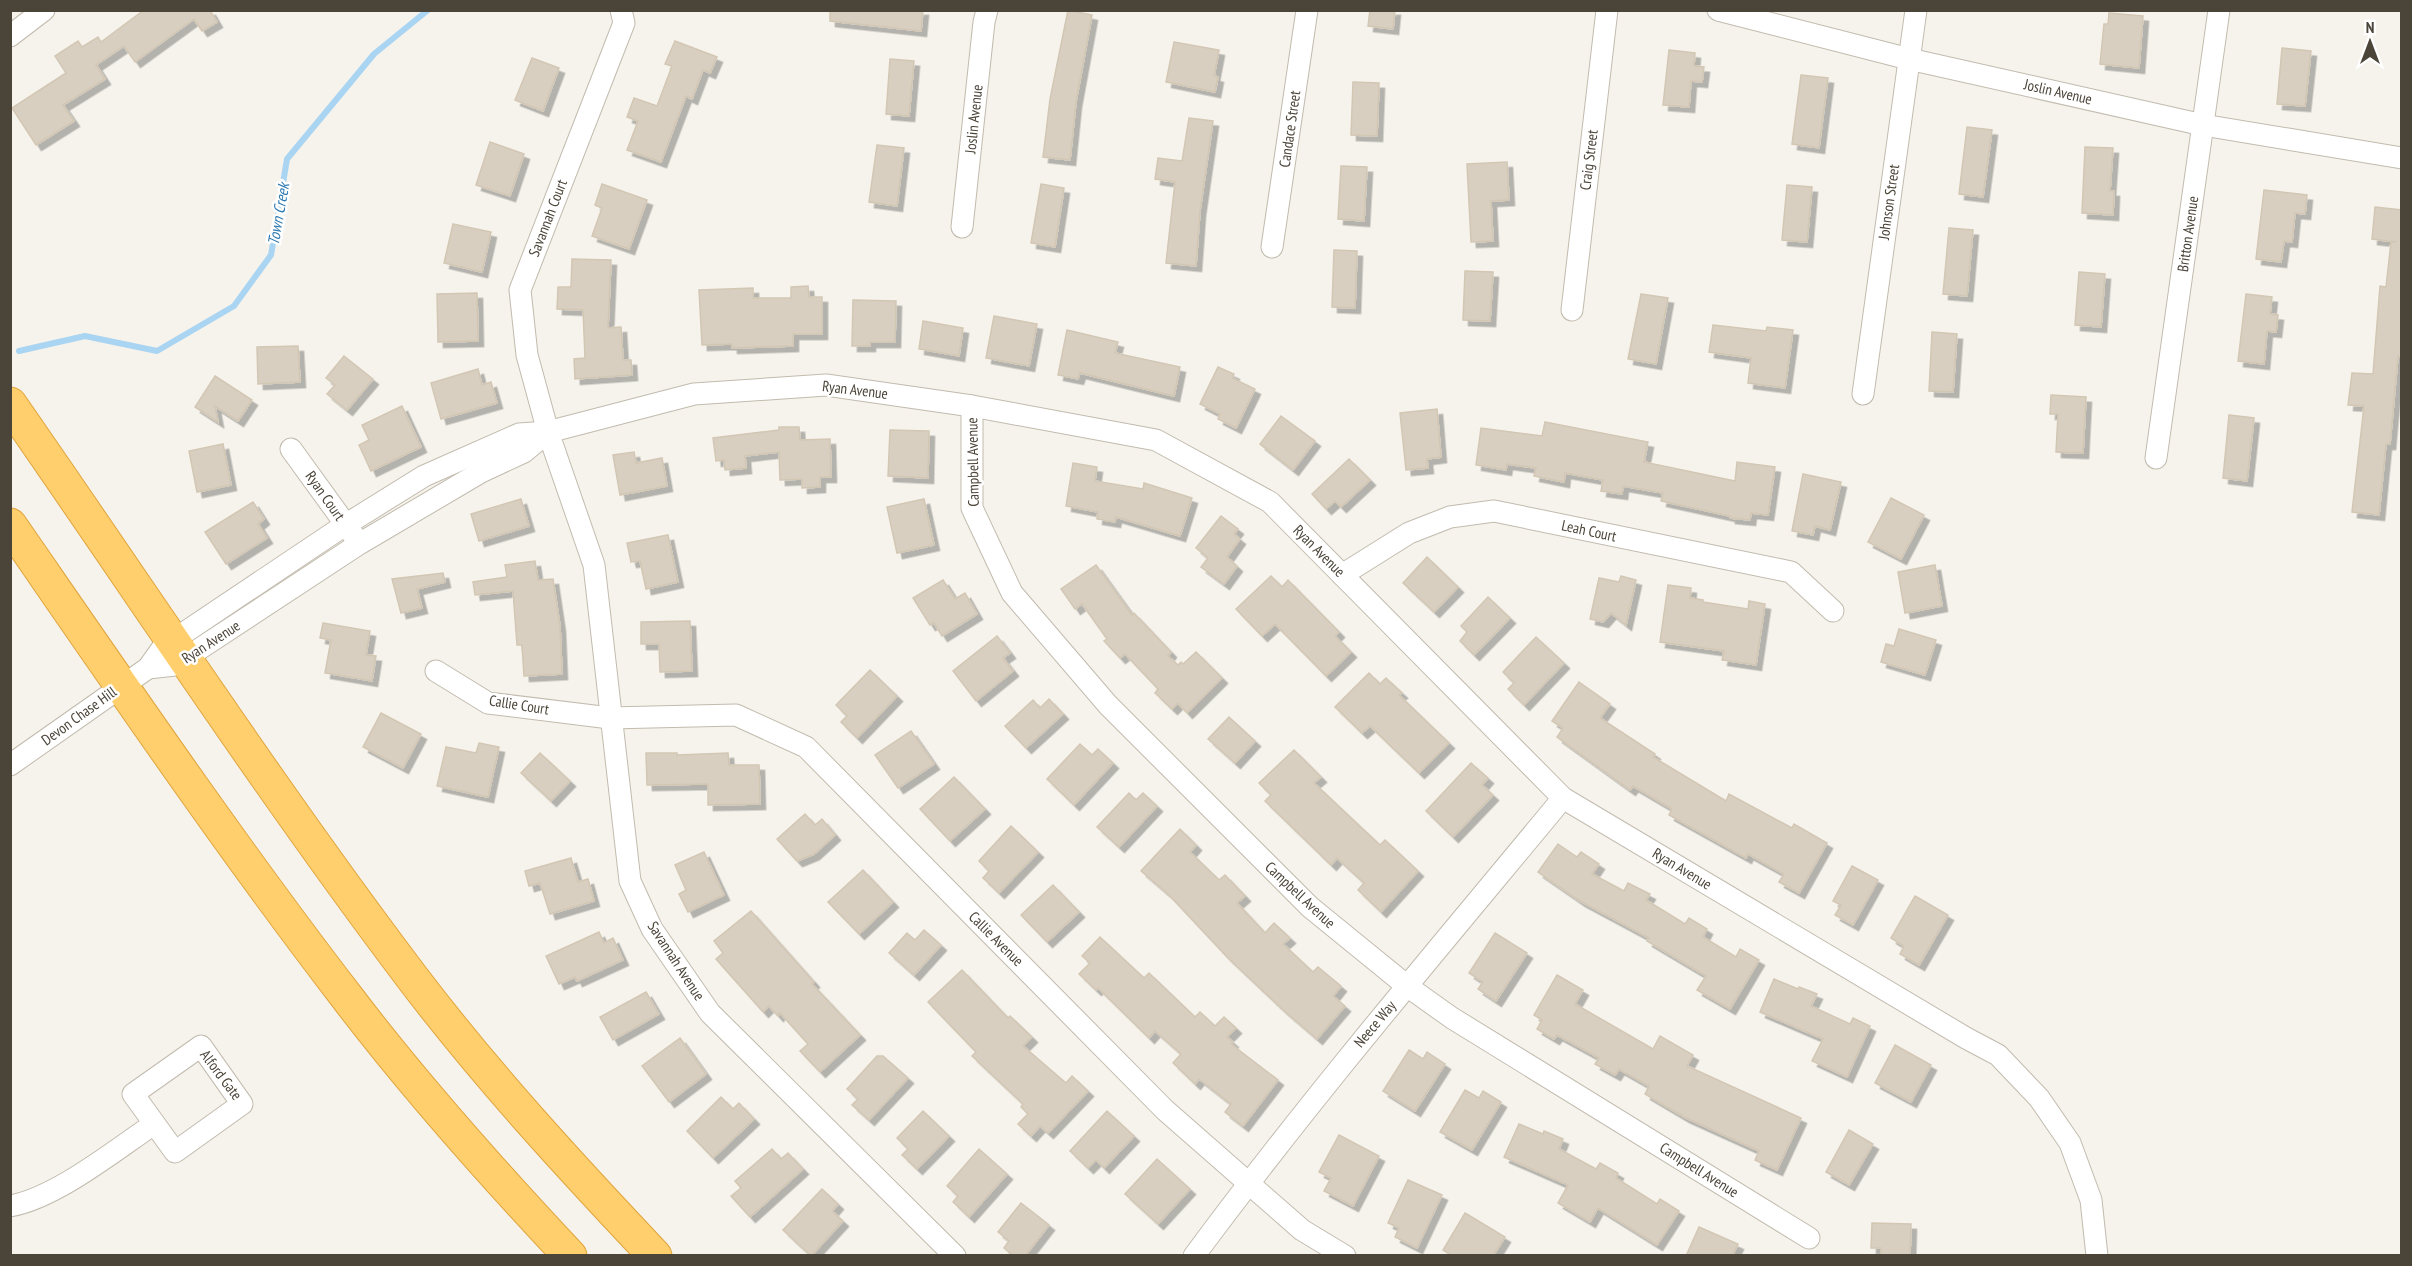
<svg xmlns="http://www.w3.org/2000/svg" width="2412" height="1266" font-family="'PT Sans Narrow',sans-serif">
  <defs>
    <filter id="shadow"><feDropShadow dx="5.5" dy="5.5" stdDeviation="0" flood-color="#0004"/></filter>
  </defs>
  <rect width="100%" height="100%" fill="#f6f3ec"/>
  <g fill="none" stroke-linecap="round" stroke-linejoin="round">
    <polyline stroke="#a9d4f2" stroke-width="6" points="19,351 85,336 157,351 234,306 271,255 287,159 374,54 428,10"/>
  </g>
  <g fill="#d8cfc1" stroke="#d3c7b4" stroke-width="1.5" filter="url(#shadow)">
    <polygon points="144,10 210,10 217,22 202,31 194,19 135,62 124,46 96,65 105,79 63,105 74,121 36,145 12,108 66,73 55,56 78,41 82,47 98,37 101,42"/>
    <polygon points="830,10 923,10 921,31 830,21"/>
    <polygon points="1068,10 1092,15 1076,102 1070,160 1043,157 1050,99"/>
    <polygon points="1370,10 1395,10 1393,29 1368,26"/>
    <polygon points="2109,13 2143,16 2139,68 2100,64 2104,24 2108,24"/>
    <polygon points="675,41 717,57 710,73 703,70 692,99 686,96 661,162 627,150 638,121 627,117 634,98 657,106 672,66 665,64"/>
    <polygon points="1174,42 1219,50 1214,76 1218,77 1215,92 1166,82"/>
    <polygon points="2282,48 2311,51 2305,106 2277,104"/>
    <polygon points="1669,50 1695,53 1694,66 1704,67 1702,82 1691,81 1689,107 1663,105"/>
    <polygon points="532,58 559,68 543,111 515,100"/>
    <polygon points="890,59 914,61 909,116 886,114"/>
    <polygon points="1801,75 1828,78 1819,148 1792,144"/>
    <polygon points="1353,82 1379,83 1377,136 1351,135"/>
    <polygon points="1189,118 1213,121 1200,211 1196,266 1166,263 1175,182 1155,179 1158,158 1182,161"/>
    <polygon points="1967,127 1992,130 1983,197 1959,194"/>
    <polygon points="490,142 524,154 510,196 476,185"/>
    <polygon points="877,145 904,148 897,206 869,202"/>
    <polygon points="2085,147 2113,148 2110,191 2114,191 2113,215 2082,213"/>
    <polygon points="1507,162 1509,200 1491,201 1493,241 1471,242 1467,164"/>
    <polygon points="1341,166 1367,167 1364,221 1338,219"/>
    <polygon points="602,184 647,200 629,249 592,236 602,208 595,205"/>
    <polygon points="1041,184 1064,188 1055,247 1031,243"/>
    <polygon points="1787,185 1812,187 1807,242 1782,240"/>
    <polygon points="2264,190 2307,195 2305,214 2295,213 2292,242 2284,241 2281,262 2256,259"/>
    <polygon points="2375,207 2402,210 2402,357 2398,356 2390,444 2386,444 2379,515 2352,512 2364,406 2348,405 2352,373 2373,374 2380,286 2386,287 2391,242 2397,242 2372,239"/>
    <polygon points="453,224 491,232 482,272 444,263"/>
    <polygon points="1949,228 1973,230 1967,296 1943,294"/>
    <polygon points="1334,250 1357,251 1355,308 1332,307"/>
    <polygon points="572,259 611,260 608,328 621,327 623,360 631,360 632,375 575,379 574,359 585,358 583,310 557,309 558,287 571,287"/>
    <polygon points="1465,271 1493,272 1490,321 1463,320"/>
    <polygon points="2079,272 2105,274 2101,327 2075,325"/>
    <polygon points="808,286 809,297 822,297 822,334 793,334 793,346 732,348 732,344 702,345 699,290 753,288 753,298 791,298 791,287"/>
    <polygon points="477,293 478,341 438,342 437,294"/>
    <polygon points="1641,294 1668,298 1656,364 1628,359"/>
    <polygon points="2246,294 2272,297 2270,314 2278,315 2276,332 2267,331 2264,364 2238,361"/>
    <polygon points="853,300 896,301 895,342 870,342 870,346 852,346"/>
    <polygon points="994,316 1037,324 1029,366 986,358"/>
    <polygon points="923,321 963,328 959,356 919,349"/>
    <polygon points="1713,325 1766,331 1767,327 1793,330 1785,388 1748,383 1751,358 1709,352"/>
    <polygon points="1067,330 1118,342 1115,353 1180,367 1174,396 1080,373 1078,379 1058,375"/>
    <polygon points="1932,332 1957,334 1953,392 1929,391"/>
    <polygon points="298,346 300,382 258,384 257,347"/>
    <polygon points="344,356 373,379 347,410 327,394 335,385 326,378"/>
    <polygon points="1218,367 1234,374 1232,378 1255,389 1236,428 1218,419 1220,414 1200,404"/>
    <polygon points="478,369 482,385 491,382 497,403 441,419 431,383"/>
    <polygon points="215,376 252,400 238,421 215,406 218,422 195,407"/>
    <polygon points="2051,395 2086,397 2083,453 2056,452 2058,414 2050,414"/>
    <polygon points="402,406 421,447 371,471 359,445 369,440 362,425"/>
    <polygon points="1437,409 1441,457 1427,459 1428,468 1406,470 1400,413"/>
    <polygon points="2229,415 2254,418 2247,481 2223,478"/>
    <polygon points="1281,416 1315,441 1293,470 1260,444"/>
    <polygon points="1545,422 1648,442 1644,462 1735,481 1737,462 1775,467 1768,515 1751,513 1750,520 1730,518 1730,516 1661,501 1663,493 1623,486 1622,494 1601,491 1603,480 1565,473 1564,482 1534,476 1536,468 1507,464 1506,470 1476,465 1481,428 1542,436"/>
    <polygon points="779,427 799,427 800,440 830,439 831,477 820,477 820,487 802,488 802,479 780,480 779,452 745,456 746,468 725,470 724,460 716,461 713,438 779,430"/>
    <polygon points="890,430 929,431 928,478 888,476"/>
    <polygon points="223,444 231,485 197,492 189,451"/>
    <polygon points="634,452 636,463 662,458 667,486 620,495 613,455"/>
    <polygon points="1349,459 1370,480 1341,507 1335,501 1326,509 1312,494"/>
    <polygon points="1073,463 1097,467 1095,481 1143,489 1144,483 1192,498 1180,536 1116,517 1115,522 1097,519 1098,512 1066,506"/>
    <polygon points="1803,474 1841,482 1830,530 1815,526 1813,535 1792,531"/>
    <polygon points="1891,498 1924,515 1901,559 1868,542"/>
    <polygon points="521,499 529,526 479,541 471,514"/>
    <polygon points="924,499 934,545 897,553 887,507"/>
    <polygon points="253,502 264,519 258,524 267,538 226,564 205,532"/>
    <polygon points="1221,516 1238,529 1234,534 1240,539 1227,557 1237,566 1224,584 1201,567 1208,558 1196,548"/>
    <polygon points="668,535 678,582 646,589 640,561 631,562 627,543"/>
    <polygon points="1427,557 1458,587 1434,612 1403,583"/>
    <polygon points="535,561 538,580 553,579 560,626 562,674 524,676 522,645 517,645 513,591 475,595 473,582 507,577 505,565"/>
    <polygon points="1096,565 1132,615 1134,613 1171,652 1168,656 1178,665 1181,662 1183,664 1196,652 1222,678 1187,713 1178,703 1172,709 1155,693 1158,689 1125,654 1120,658 1104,641 1107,639 1082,604 1075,609 1061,589"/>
    <polygon points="1935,565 1942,606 1905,613 1898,572"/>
    <polygon points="443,573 445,582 417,589 422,608 401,613 392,579"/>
    <polygon points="1271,576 1282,587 1288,580 1339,632 1335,636 1351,652 1326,676 1275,624 1262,636 1236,609"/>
    <polygon points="1621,576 1636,580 1626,625 1611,613 1603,622 1590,619 1599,578 1619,582"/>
    <polygon points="943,580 955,599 965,593 977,614 942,636 934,623 930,625 913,598"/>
    <polygon points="1668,585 1691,588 1690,598 1703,600 1703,602 1748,609 1749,601 1765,604 1756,665 1722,660 1724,651 1660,642"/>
    <polygon points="1488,597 1510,618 1474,655 1460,641 1467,632 1461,626"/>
    <polygon points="690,621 692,671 660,672 659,644 641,644 641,622"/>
    <polygon points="323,623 370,631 366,655 376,656 372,681 325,673 331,640 320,638"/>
    <polygon points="1899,629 1936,640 1925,675 1881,662 1886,644 1894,646"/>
    <polygon points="997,636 1010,653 1003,658 1013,671 976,701 953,671"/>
    <polygon points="1536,637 1564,663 1524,705 1508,689 1514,683 1503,672"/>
    <polygon points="870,670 897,696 857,738 841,722 847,716 836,705"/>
    <polygon points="1369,673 1380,684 1386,678 1402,693 1399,695 1449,743 1419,773 1370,726 1362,733 1335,707"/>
    <polygon points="1579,682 1610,704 1600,718 1655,754 1653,757 1726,801 1729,794 1792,828 1794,824 1827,843 1799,893 1779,882 1784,874 1748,854 1746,858 1669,815 1672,809 1633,786 1630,790 1557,737 1563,728 1552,721"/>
    <polygon points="1049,699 1063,714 1026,748 1005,726 1033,700 1040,708"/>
    <polygon points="381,713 421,734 403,768 363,747"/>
    <polygon points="1229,717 1255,741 1235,763 1208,739"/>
    <polygon points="911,731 934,764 898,788 875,755"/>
    <polygon points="479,743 499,747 488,797 437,786 446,747 476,753"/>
    <polygon points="1080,744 1092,755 1098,749 1113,763 1074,805 1047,779"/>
    <polygon points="1294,750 1321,777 1314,783 1380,845 1385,840 1418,871 1381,912 1358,890 1364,883 1337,858 1331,865 1265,801 1271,795 1259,783"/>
    <polygon points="540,753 570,781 551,801 521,773"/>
    <polygon points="646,753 677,753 677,755 728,753 729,765 759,765 760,804 708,805 708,784 647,785"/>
    <polygon points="1471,763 1488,778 1482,785 1493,795 1453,837 1426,811"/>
    <polygon points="954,777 985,809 950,841 920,809"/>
    <polygon points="1129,793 1136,800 1143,793 1157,806 1119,847 1097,827"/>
    <polygon points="805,814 815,825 822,819 835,835 814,854 797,861 777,839"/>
    <polygon points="1011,826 1038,852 999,893 983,878 989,871 979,861"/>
    <polygon points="1180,829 1196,845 1190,852 1219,880 1225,875 1245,896 1237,903 1265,933 1274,923 1290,938 1283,944 1313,972 1318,967 1341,986 1333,996 1345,1006 1317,1039 1282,1009 1228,958 1169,895 1141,871"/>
    <polygon points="1558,844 1577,857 1581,852 1599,864 1592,874 1624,891 1628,883 1650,894 1646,900 1685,924 1689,918 1707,929 1703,937 1736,957 1740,949 1759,960 1730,1009 1697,990 1706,976 1647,941 1649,938 1580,901 1538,872"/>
    <polygon points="704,852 724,895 688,912 679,894 686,890 675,865"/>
    <polygon points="571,858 578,882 588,879 594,901 550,914 540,883 529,886 525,871"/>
    <polygon points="1852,866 1878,880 1853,925 1835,915 1841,905 1833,901"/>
    <polygon points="863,870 893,902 859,934 828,902"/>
    <polygon points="1053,885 1079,912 1047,942 1021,915"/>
    <polygon points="1915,896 1948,915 1919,965 1900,954 1904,946 1891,938"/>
    <polygon points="751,911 814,982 812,984 860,1035 820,1072 800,1051 808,1044 780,1013 778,1016 769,1006 763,1012 716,959 723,953 714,941"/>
    <polygon points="924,930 941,945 914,975 889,953 907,933 915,940"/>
    <polygon points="599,932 604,943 613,938 623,960 577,981 575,977 559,984 546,956"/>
    <polygon points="1495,933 1527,953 1496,1001 1478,989 1483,982 1469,973"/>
    <polygon points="1100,937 1144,978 1149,973 1195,1017 1200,1012 1215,1026 1224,1017 1236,1028 1227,1037 1233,1042 1231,1044 1278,1080 1243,1126 1225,1112 1231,1104 1199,1079 1195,1084 1173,1063 1181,1054 1155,1031 1149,1038 1098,988 1096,990 1079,974 1090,963 1082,956"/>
    <polygon points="962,970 1008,1018 1010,1016 1032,1037 1023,1046 1066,1083 1072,1076 1088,1091 1048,1133 1040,1126 1031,1136 1018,1124 1028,1114 1021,1107 1023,1104 972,1056 976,1052 928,1002"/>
    <polygon points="1557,975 1583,990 1575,1004 1653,1049 1660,1036 1693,1055 1687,1066 1801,1118 1777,1170 1755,1160 1759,1151 1684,1117 1645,1094 1649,1086 1619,1069 1615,1075 1595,1064 1599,1058 1557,1035 1554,1039 1537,1029 1542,1020 1534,1015"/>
    <polygon points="1774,979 1798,989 1799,987 1817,994 1811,1006 1850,1024 1853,1018 1870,1026 1847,1077 1812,1061 1823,1039 1760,1012"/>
    <polygon points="646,992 659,1014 613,1040 600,1017"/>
    <polygon points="680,1038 706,1074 669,1102 642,1066"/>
    <polygon points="1895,1045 1931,1065 1911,1102 1875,1083"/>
    <polygon points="1409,1050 1423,1059 1427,1052 1445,1064 1415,1111 1383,1091"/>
    <polygon points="877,1056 883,1056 908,1078 869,1120 852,1105 858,1099 847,1089"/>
    <polygon points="1465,1090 1479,1098 1483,1091 1501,1102 1472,1150 1440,1132"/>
    <polygon points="721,1097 733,1109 739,1103 754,1119 713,1158 687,1131"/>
    <polygon points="923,1111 949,1136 917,1169 902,1155 908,1149 897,1138"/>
    <polygon points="1107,1111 1134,1136 1104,1168 1096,1160 1088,1168 1070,1151"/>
    <polygon points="1519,1124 1543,1134 1544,1131 1563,1139 1559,1149 1596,1169 1600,1163 1618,1173 1616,1178 1657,1204 1660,1199 1679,1211 1657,1245 1598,1208 1590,1222 1558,1203 1568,1185 1504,1157"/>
    <polygon points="1849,1130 1873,1144 1849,1185 1826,1172"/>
    <polygon points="1339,1135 1379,1156 1353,1206 1324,1191 1331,1178 1319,1172"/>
    <polygon points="772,1149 781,1159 788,1153 803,1169 750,1217 731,1196 741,1188 735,1181"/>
    <polygon points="979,1149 1007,1174 969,1217 953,1202 958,1196 947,1186"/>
    <polygon points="1157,1159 1190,1189 1158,1224 1125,1194"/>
    <polygon points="1408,1180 1442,1195 1417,1248 1395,1237 1399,1228 1388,1223"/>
    <polygon points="822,1189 838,1204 832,1211 843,1221 811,1256 783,1230"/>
    <polygon points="1021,1203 1049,1225 1025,1256 1013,1256 1004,1248 1009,1241 998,1232"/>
    <polygon points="1465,1213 1505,1237 1493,1256 1452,1256 1443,1250"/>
    <polygon points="1872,1223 1911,1224 1910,1256 1881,1256 1881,1248 1871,1248"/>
    <polygon points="1699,1227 1738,1244 1732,1256 1686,1256"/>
  </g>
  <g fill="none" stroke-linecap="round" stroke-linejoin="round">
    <defs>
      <g id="street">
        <polyline points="621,10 624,23 520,290 527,355 548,432 594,565 630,881 652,929 710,1013 955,1256"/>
        <polyline points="1718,10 1909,59 2203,125 2402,158"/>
        <polyline points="10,36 44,10"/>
        <polyline points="962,227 984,22 987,10"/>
        <polyline points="1272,247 1307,10"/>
        <polyline points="1572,310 1607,10"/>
        <polyline points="1863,394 1916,10"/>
        <polyline points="972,406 972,508 1012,593 1108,705 1310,907 1407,986 1452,1018 1809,1238"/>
        <polyline points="291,449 354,536"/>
        <polyline points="2156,458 2219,10"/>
        <polyline points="1342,575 1409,533 1450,517 1494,511 1791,572 1833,611"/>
        <polyline points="148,668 175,665 359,544 481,472 524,452 548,432"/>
        <polyline points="436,671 488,703 610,718 736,715 806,747 1165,1110 1302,1230 1345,1256"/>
        <polyline points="10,765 148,668 163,647 342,527 424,476 519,434 548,432 694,394 826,385 972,406 1156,440 1270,502 1563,798 1966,1038 1998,1055 2039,1098 2070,1143 2091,1200 2097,1256"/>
        <polygon points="201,1046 242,1104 175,1152 133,1094"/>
        <path d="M 10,1206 C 56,1198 115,1150 154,1124"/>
        <path d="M 1194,1256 C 1311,1098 1438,949 1563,798"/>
      </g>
      <g id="highway">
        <path d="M 10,404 C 143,595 271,791 411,976 C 486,1075 570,1166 655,1256"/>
        <path d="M 10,525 C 120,684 229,844 346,996 C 415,1087 492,1173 570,1256"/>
      </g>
    </defs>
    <use href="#street" stroke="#c2bbae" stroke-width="23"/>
    <use href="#highway" stroke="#e0a43c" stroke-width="35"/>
    <use href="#street" stroke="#fff" stroke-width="21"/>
    <use href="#highway" stroke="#ffcf6e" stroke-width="33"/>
  </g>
  <g text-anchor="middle" stroke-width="5" stroke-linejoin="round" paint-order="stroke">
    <g font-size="15" fill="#4b4439" stroke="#fff">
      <text transform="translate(2058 92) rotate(13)" y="5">Joslin Avenue</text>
      <text transform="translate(974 119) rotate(-84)" y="5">Joslin Avenue</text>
      <text transform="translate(1290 129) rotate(-82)" y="5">Candace Street</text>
      <text transform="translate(1589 160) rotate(-83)" y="5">Craig Street</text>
      <text transform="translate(1889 202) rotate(-82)" y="5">Johnson Street</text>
      <text transform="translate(548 218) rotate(-69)" y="5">Savannah Court</text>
      <text transform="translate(2188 234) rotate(-82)" y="5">Britton Avenue</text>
      <text transform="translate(855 390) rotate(7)" y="5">Ryan Avenue</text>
      <text transform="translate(973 462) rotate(-91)" y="5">Campbell Avenue</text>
      <text transform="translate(325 496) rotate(55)" y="5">Ryan Court</text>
      <text transform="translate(1589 531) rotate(12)" y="5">Leah Court</text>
      <text transform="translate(1319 551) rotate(45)" y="5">Ryan Avenue</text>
      <text transform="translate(211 642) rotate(-33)" y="5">Ryan Avenue</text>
      <text transform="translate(519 705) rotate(9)" y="5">Callie Court</text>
      <text transform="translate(79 716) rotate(-36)" y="5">Devon Chase Hill</text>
      <text transform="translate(1682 869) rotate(31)" y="5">Ryan Avenue</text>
      <text transform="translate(1300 895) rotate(43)" y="5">Campbell Avenue</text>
      <text transform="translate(996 939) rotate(45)" y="5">Callie Avenue</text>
      <text transform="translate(676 961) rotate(57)" y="5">Savannah Avenue</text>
      <text transform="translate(1375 1024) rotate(-50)" y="5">Neece Way</text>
      <text transform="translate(221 1075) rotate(53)" y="5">Alford Gate</text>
      <text transform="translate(1699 1170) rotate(32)" y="5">Campbell Avenue</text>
    </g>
    <g font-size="16" font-style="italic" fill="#2e7ab2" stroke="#fff">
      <text transform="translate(278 214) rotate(-80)" y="6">Town Creek</text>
    </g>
  </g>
  <rect width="2412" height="1266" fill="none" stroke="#4b4439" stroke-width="24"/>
  <g transform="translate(2370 42)" stroke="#ffffff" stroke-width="4.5" paint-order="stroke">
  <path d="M0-4.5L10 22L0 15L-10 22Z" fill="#4b4439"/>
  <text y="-9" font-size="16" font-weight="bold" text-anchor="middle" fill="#4b4439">N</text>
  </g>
</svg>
